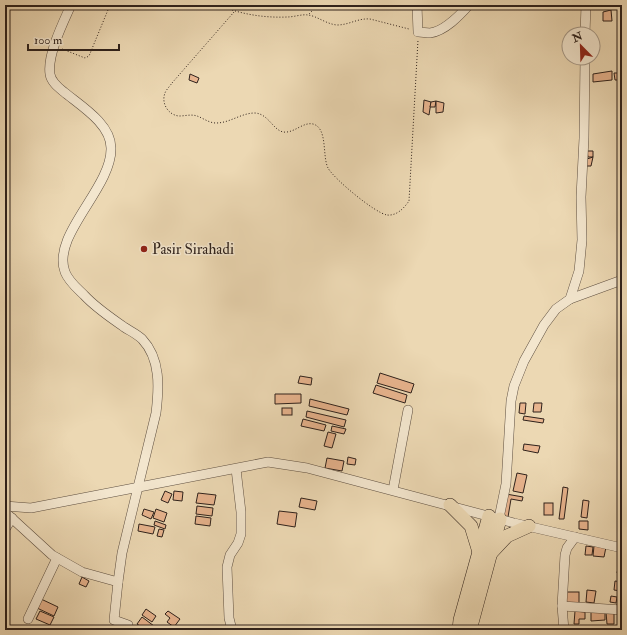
<svg xmlns="http://www.w3.org/2000/svg" width="627" height="635" font-family="'IM FELL Double Pica',serif">
  <rect width="100%" height="100%" fill="#ecd8b3"/>
  <filter id="stains"><feTurbulence type="fractalNoise" baseFrequency=".005" numOctaves="4"/><feColorMatrix values="0 0 0 0 .2 0 0 0 0 .09 0 0 0 0 .02 0 0 0 .5 -.17"/></filter>
  <radialGradient id="worn" r=".72"><stop offset=".6" stop-color="#630" stop-opacity="0"/><stop offset="1" stop-color="#630" stop-opacity=".3"/></radialGradient>
  <g fill="#e8b48e" stroke="#2e211b">
    <polygon points="611,10 612,21 603,21 603,12"/>
    <polygon points="612,71 612,80 593,82 593,74"/>
    <polygon points="614,73 622,73 622,80 615,80"/>
    <polygon points="190,74 199,78 197,83 189,80"/>
    <polygon points="424,100 431,102 429,115 423,112"/>
    <polygon points="436,101 435,107 430,107 431,102"/>
    <polygon points="436,101 444,103 443,112 436,113"/>
    <polygon points="587,151 593,151 593,157 588,157"/>
    <polygon points="593,157 591,166 586,166 587,159"/>
    <polygon points="380,373 414,384 411,393 377,383"/>
    <polygon points="300,376 312,378 311,385 298,383"/>
    <polygon points="376,385 407,395 405,403 373,393"/>
    <polygon points="275,394 301,394 301,403 275,404"/>
    <polygon points="310,399 349,409 347,415 309,406"/>
    <polygon points="520,403 526,403 525,414 519,413"/>
    <polygon points="534,403 542,403 541,412 533,412"/>
    <rect x="282" y="408" width="10" height="7"/>
    <polygon points="307,411 346,420 344,427 306,417"/>
    <polygon points="524,416 544,419 543,423 523,420"/>
    <polygon points="303,419 326,425 324,431 301,426"/>
    <polygon points="332,426 346,429 344,434 331,431"/>
    <polygon points="328,432 336,434 332,448 324,446"/>
    <polygon points="524,444 540,446 538,453 523,450"/>
    <polygon points="348,457 356,459 355,465 347,464"/>
    <polygon points="327,458 344,461 342,471 325,468"/>
    <polygon points="517,473 527,475 523,493 513,491"/>
    <polygon points="563,487 568,488 564,519 559,519"/>
    <polygon points="165,491 172,494 168,503 161,500"/>
    <polygon points="174,491 183,492 182,501 173,500"/>
    <polygon points="198,493 216,495 214,505 196,503"/>
    <polygon points="506,494 523,497 522,501 511,499 508,517 502,515"/>
    <polygon points="301,498 317,501 315,510 299,507"/>
    <polygon points="583,500 589,501 587,518 581,517"/>
    <rect x="544" y="503" width="9" height="12"/>
    <polygon points="197,506 213,508 212,516 196,514"/>
    <polygon points="144,509 154,512 151,519 142,515"/>
    <polygon points="156,509 167,513 164,522 153,518"/>
    <polygon points="279,511 297,513 295,527 277,524"/>
    <polygon points="196,516 211,518 210,526 195,524"/>
    <polygon points="155,521 166,525 165,529 154,525"/>
    <polygon points="579,521 588,521 588,530 579,529"/>
    <polygon points="139,524 155,527 153,534 138,531"/>
    <polygon points="159,529 164,530 162,537 157,536"/>
    <polygon points="586,546 593,547 592,555 585,555"/>
    <polygon points="594,546 606,547 604,557 593,556"/>
    <rect x="619" y="558" width="3" height="7"/>
    <polygon points="618,568 622,568 622,573 617,573"/>
    <polygon points="82,577 89,581 86,587 79,584"/>
    <polygon points="615,581 622,582 621,591 614,590"/>
    <polygon points="587,590 596,591 594,603 586,602"/>
    <rect x="565" y="592" width="14" height="11"/>
    <polygon points="611,596 617,597 616,603 610,602"/>
    <polygon points="618,596 622,596 622,605 617,605"/>
    <polygon points="41,599 58,607 54,616 37,608"/>
    <polygon points="146,609 156,616 152,622 142,615"/>
    <polygon points="40,611 54,617 50,625 36,619"/>
    <polygon points="168,611 180,619 174,627 167,622 170,618 165,614"/>
    <polygon points="575,611 585,612 585,619 579,619 579,624 574,624"/>
    <polygon points="591,611 605,611 605,620 591,621"/>
    <polygon points="614,611 614,624 607,624 606,612"/>
    <polygon points="142,617 154,626 151,630 146,630 137,624"/>
    <rect x="548" y="626" width="6" height="4"/>
  </g>
  <g fill="none" stroke-linecap="round" stroke-linejoin="round">
    <defs>
      <g id="minor">
        <path d="M 417,5 L 418,32 C 422,32 426,33 430,33 C 445,31 460,15 469,5"/>
        <polyline points="585,34 586,5"/>
        <polyline points="570,299 579,271 582,240 581,197 584,138 585,58"/>
        <polyline points="393,490 408,410"/>
        <polyline points="5,506 31,508 268,462 307,468 514,523 622,548"/>
        <path d="M 5,512 L 52,555 L 82,572 L 118,582 L 122,553 L 156,413 C 159,388 161,359 142,339 C 137,334 130,331 124,327 C 110,317 96,308 84,295 C 77,288 69,282 65,272 C 51,235 112,188 111,148 C 111,124 81,106 64,92 C 59,88 51,82 50,74 C 47,55 63,23 71,5"/>
        <polyline points="499,518 506,484 511,401 514,386 524,361 544,325 556,309 570,299 622,280"/>
        <polyline points="5,529 12,518"/>
        <polyline points="118,582 114,620 128,625 127,630"/>
        <polyline points="562,606 622,610"/>
        <polyline points="28,619 57,558"/>
        <polyline points="232,630 229,618 227,567 230,555 238,543 241,534 241,512 236,469"/>
        <polyline points="564,630 562,606 565,555 567,548 575,537"/>
      </g>
      <g id="highway">
        <polyline points="450,505 471,526 479,552"/>
        <polyline points="492,552 507,536 529,526"/>
        <polyline points="459,630 460,620 489,516"/>
        <polyline points="470,630 500,519"/>
      </g>
    </defs>
    <use href="#minor" stroke="#5e4f41" stroke-width="10"/>
    <use href="#highway" stroke="#2e211b" stroke-width="14"/>
    <g stroke="#2e211b" stroke-width="1" stroke-dasharray="1 2" stroke-linecap="butt">
      <path d="M 218,5 C 240,14 263,18 287,17 C 294,17 302,14 308,15 C 317,16 326,24 337,25 C 349,25 358,18 370,19 L 409,29"/>
      <path d="M 234,12 L 172,83 C 170,86 166,90 165,93 C 161,103 168,115 179,116 C 185,116 191,114 197,116 C 203,118 209,123 216,123 C 230,123 241,113 255,113 C 270,114 274,134 287,132 C 296,131 304,122 313,124 C 328,128 322,156 328,168 C 334,179 375,213 387,215 C 397,216 404,208 409,201 L 418,40"/>
      <polyline points="309,14 318,5"/>
      <polyline points="62,49 85,58 89,56 110,5"/>
    </g>
    <use href="#minor" stroke="#f3e6ce" stroke-width="9"/>
    <use href="#highway" stroke="#ecd8b3" stroke-width="13"/>
  </g>
  <circle fill="#8f2418" stroke="#f3e6ce" stroke-width="1.5" cx="144" cy="249" r="4"/>
  <g text-anchor="middle" stroke-width="3" stroke-linejoin="round" paint-order="stroke">
    <g font-size="15" fill="#2e211b" stroke="#f3e6ce" text-anchor="start">
      <text x="152" y="254">Pasir Sirahadi</text>
    </g>
  </g>
  <rect width="627" height="635" fill="none" stroke="#ecd8b3" stroke-width="20"/>
  <rect x="6" y="6" width="615" height="623" fill="none" stroke="#2e211b" stroke-width="2"/>
  <rect x="10" y="10" width="607" height="615" fill="none" stroke="#2e211b"/>
  <g transform="translate(581 46) rotate(337)"><circle r="19" fill="#f3e6ce" stroke="#a49786"/>
  <path d="M0-3L7 15L0 10L-7 15Z" fill="#8f2418"/>
  <text y="-6" font-size="11" font-weight="bold" text-anchor="middle" fill="#2e211b">N</text>
  </g>
  <path d="M28 44v6h91v-6" fill="none" stroke="#2e211b" stroke-width="2"/>
  <text x="34" y="44" font-size="12" fill="#2e211b" stroke="#f3e6ce" stroke-width="3" paint-order="stroke">100 m</text>
  <rect width="100%" height="100%" filter="url(#stains)"/>
  <rect width="100%" height="100%" fill="url(#worn)"/>
</svg>
